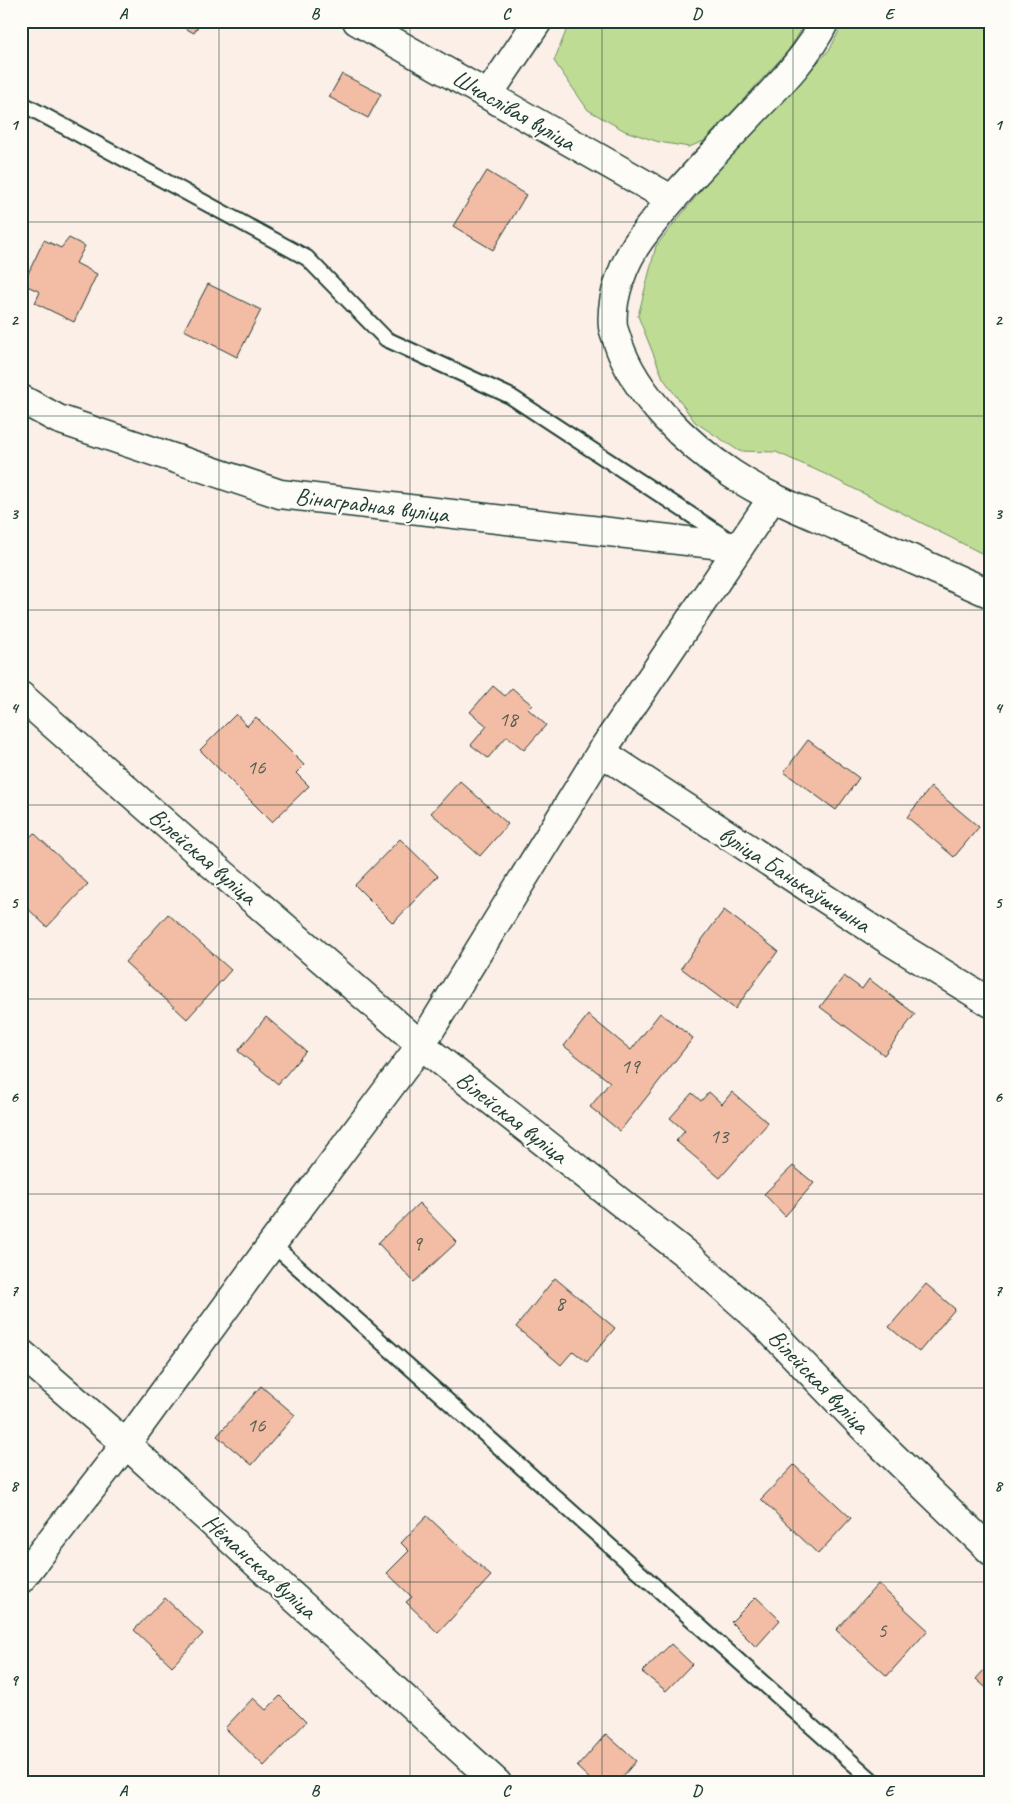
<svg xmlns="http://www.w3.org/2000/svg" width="1012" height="1804" font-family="Caveat,sans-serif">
  <rect width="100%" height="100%" fill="#fbefe7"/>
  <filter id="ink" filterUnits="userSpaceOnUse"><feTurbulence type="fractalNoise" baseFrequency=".02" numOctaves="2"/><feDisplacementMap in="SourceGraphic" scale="10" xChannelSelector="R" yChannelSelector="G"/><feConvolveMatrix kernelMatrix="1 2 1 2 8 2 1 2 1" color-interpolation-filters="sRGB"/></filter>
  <g filter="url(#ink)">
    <g fill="#bedc93" stroke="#6e8c64">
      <polygon points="570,21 807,21 788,51 742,101 704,141 689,147 659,142 625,131 588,110 554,61"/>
      <polygon points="844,21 991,21 991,558 827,475 776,452 739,451 695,422 663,378 638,316 656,246 710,179 830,49"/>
    </g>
    <g fill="#f2bca5" stroke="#1f3d34">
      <polygon points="172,21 201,21 194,33"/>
      <polygon points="342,74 381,94 368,118 329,97"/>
      <polygon points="487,171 526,195 493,250 453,226"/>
      <polygon points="69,238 85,246 76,263 97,274 74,322 35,303 40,292 23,284 44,240 61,248"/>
      <polygon points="208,284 261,310 237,357 184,330"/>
      <polygon points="493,686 505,696 512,688 532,705 528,709 546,725 524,750 507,736 488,758 471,745 487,726 470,712"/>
      <polygon points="236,714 247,726 256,717 304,765 296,773 309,786 272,822 200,750"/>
      <polygon points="808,740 859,778 836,810 784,772"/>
      <polygon points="460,781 508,824 480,856 431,813"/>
      <polygon points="931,787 979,827 954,857 907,817"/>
      <polygon points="34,833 88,884 47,927 21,902 21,846"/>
      <polygon points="400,839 438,876 393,923 355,885"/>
      <polygon points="724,910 778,951 735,1009 681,968"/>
      <polygon points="168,914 231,970 187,1019 125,962"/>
      <polygon points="844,976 862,989 869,979 915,1014 884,1055 820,1007"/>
      <polygon points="660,1013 693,1038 620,1131 590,1107 610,1082 564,1046 588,1015 631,1050"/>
      <polygon points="266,1017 306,1051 278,1084 238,1051"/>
      <polygon points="709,1092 722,1104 732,1092 768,1123 720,1178 676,1141 685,1131 670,1118 692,1093 701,1101"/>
      <polygon points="793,1166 814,1183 785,1216 764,1194"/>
      <polygon points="419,1203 457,1242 414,1282 378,1243"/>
      <polygon points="555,1278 615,1328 587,1362 573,1351 561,1365 516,1327"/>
      <polygon points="926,1284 955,1309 919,1352 889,1327"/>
      <polygon points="261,1386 295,1415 252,1465 217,1436"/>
      <polygon points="794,1465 851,1518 818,1554 761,1499"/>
      <polygon points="427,1516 491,1576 438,1633 406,1602 412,1597 387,1573 409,1551 401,1543"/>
      <polygon points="878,1584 928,1630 887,1676 836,1630"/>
      <polygon points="756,1597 780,1620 756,1647 731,1622"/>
      <polygon points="165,1598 203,1634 172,1666 134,1630"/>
      <polygon points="671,1644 692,1664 666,1691 642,1672"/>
      <polygon points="991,1662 991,1692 976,1679"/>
      <polygon points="280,1696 306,1722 264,1766 225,1728 253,1698 266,1710"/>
      <polygon points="606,1734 636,1761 617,1783 594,1783 577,1767"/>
    </g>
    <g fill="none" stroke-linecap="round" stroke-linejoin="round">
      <defs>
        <g id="service">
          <polyline points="21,103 307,258 386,339 510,396 729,540"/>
          <polyline points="272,1244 875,1783"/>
        </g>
        <g id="minor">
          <polyline points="357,21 671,199"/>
          <path d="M 825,21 C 808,56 780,84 753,112 C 715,153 675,192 641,238 C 624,261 610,298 613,327 C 614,332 617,338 618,343 C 636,396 687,444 732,474 C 765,496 801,510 837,526 C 888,548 939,571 991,594"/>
          <polyline points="488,95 538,21"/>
          <polyline points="21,399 58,419 280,494 739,547"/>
          <polyline points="21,696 193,848 421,1045 687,1255 761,1321 866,1430 991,1551"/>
          <polyline points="601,752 890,941 991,1003"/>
          <polyline points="21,1353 126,1444 497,1783"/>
          <polyline points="21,1579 126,1444 272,1244 421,1045 601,752 773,497"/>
        </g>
      </defs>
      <use href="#service" stroke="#1f3d34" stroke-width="18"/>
      <use href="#minor" stroke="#1f3d34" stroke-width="31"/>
      <use href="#service" stroke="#fdfcf7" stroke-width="14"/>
      <use href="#minor" stroke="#fdfcf7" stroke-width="28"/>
    </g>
  </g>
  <path fill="none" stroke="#1f3d34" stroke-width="1" stroke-opacity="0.55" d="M 219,21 L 219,1783M 410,21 L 410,1783M 602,21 L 602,1783M 793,21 L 793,1783M 21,222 L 991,222M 21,416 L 991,416M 21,610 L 991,610M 21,805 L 991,805M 21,999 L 991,999M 21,1194 L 991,1194M 21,1388 L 991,1388M 21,1582 L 991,1582"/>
  <g text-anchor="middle" stroke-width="4" stroke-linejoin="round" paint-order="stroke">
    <g font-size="21" fill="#545d50">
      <text x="508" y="726">18</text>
      <text x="256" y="774">16</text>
      <text x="630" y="1073">19</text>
      <text x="719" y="1143">13</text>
      <text x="417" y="1250">9</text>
      <text x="560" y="1310">8</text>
      <text x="256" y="1432">16</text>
      <text x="882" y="1637">5</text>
    </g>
    <g font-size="24" fill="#1f3d34" stroke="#fdfcf7">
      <text transform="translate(514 110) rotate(30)" y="8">Шчаслівая вуліца</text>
      <text transform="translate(372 505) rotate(7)" y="8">Вінаградная вуліца</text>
      <text transform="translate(203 856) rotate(41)" y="8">Вілейская вуліца</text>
      <text transform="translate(795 879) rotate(33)" y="8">вуліца Банькаўшчына</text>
      <text transform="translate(512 1117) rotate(38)" y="8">Вілейская вуліца</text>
      <text transform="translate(819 1381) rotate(46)" y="8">Вілейская вуліца</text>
      <text transform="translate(260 1566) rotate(42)" y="8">Нёманская вуліца</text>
    </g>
  </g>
  <rect width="1012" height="1804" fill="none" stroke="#fdfcf7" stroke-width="55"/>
  <rect x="28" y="28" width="956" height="1748" fill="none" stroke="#1f3d34" stroke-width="2"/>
  <g font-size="16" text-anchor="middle" font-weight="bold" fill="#1f3d34">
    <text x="123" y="19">A</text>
    <text x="315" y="19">B</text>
    <text x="506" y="19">C</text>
    <text x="697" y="19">D</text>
    <text x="889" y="19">E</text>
    <text x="14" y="130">1</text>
    <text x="998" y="130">1</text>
    <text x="14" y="325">2</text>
    <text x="998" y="325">2</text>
    <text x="14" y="519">3</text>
    <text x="998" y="519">3</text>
    <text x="14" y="713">4</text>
    <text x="998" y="713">4</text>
    <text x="14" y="908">5</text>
    <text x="998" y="908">5</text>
    <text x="14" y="1102">6</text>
    <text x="998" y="1102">6</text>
    <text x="14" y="1296">7</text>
    <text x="998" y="1296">7</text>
    <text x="14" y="1491">8</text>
    <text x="998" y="1491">8</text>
    <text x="14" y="1685">9</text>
    <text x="998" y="1685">9</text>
    <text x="123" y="1796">A</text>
    <text x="315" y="1796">B</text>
    <text x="506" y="1796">C</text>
    <text x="697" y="1796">D</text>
    <text x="889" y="1796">E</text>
  </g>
</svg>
